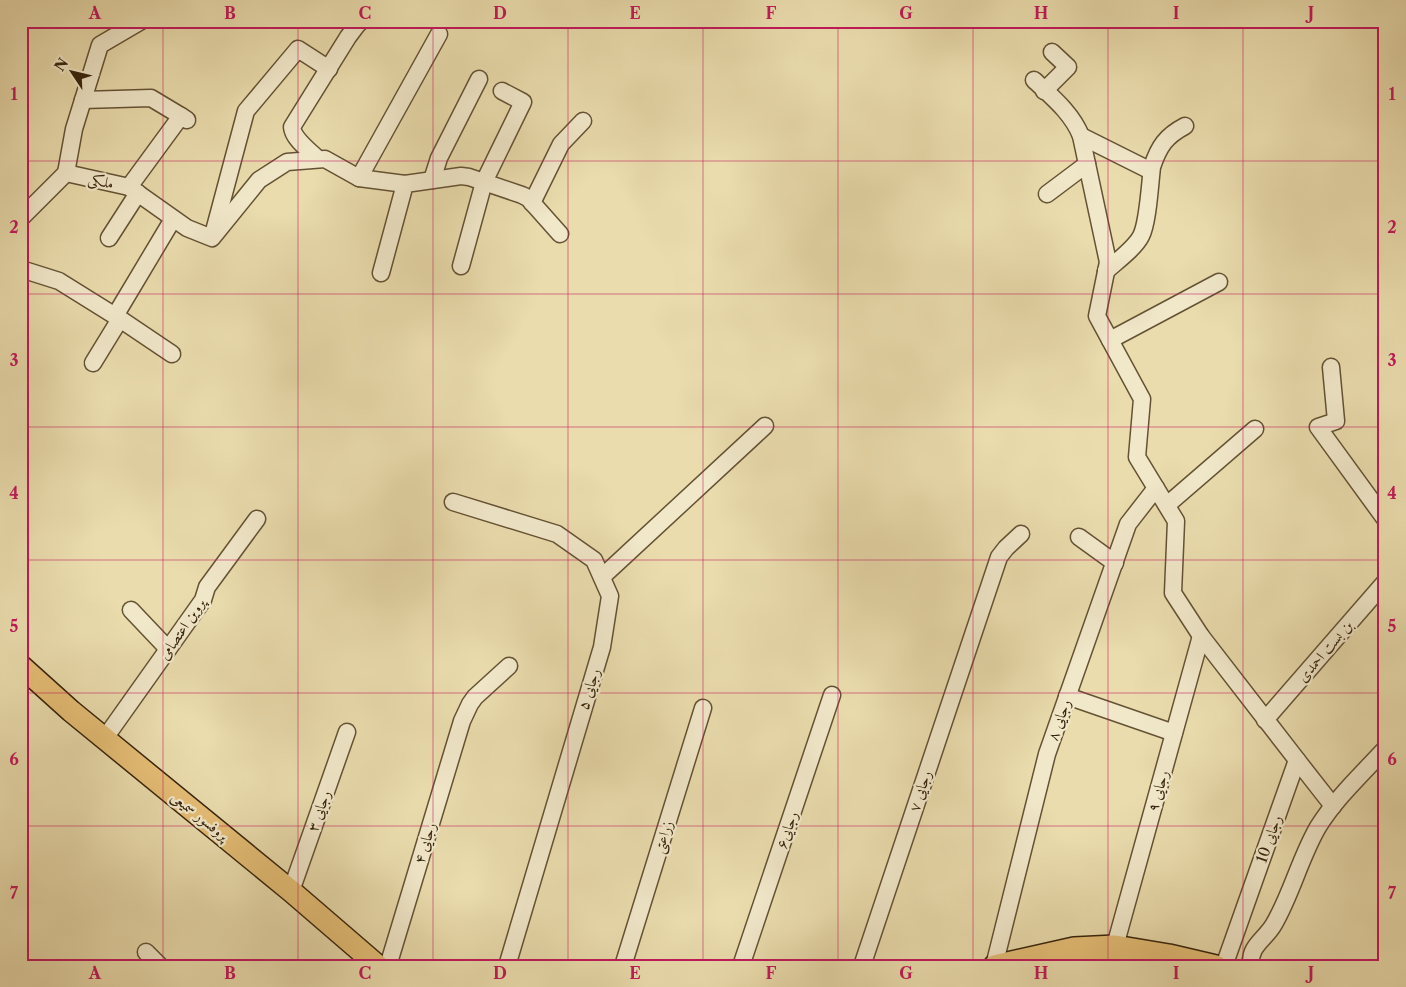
<svg xmlns="http://www.w3.org/2000/svg" width="1406" height="987" font-family="'Libre Caslon Text',Amiri,serif">
  <rect width="100%" height="100%" fill="#eadcad"/>
  <filter id="stains"><feTurbulence type="fractalNoise" baseFrequency=".004" numOctaves="4"/><feColorMatrix values="0 0 0 0 .2 0 0 0 0 .09 0 0 0 0 .02 0 0 0 .5 -.17"/></filter>
  <radialGradient id="worn" r=".72"><stop offset=".6" stop-color="#630" stop-opacity="0"/><stop offset="1" stop-color="#630" stop-opacity=".3"/></radialGradient>
  <g fill="none" stroke-linecap="round" stroke-linejoin="round">
    <defs>
      <g id="minor">
        <path d="M 1034,80 C 1052,97 1072,113 1081,136 L 1108,262 L 1097,316 L 1142,399 L 1137,457 L 1176,521 L 1173,593 L 1201,636 L 1297,760 L 1224,966"/>
        <polyline points="1044,91 1068,67 1052,52"/>
        <polyline points="83,100 151,98 181,116"/>
        <polyline points="1081,136 1151,171"/>
        <path d="M 318,159 C 309,150 293,139 292,127 L 348,37 L 357,25 L 361,21"/>
        <polyline points="66,173 74,129 100,45 141,21"/>
        <polyline points="359,178 439,34"/>
        <polyline points="432,180 439,158 479,79"/>
        <polyline points="129,187 181,116 187,120"/>
        <polyline points="1047,194 1087,164"/>
        <polyline points="532,203 561,144 583,121"/>
        <polyline points="21,218 66,173 129,187 187,228 212,238 259,180 287,162 325,159 359,178 405,184"/>
        <polyline points="214,231 246,111 298,49 329,69"/>
        <polyline points="109,238 138,193"/>
        <polyline points="461,266 484,182 523,102 502,91"/>
        <polyline points="21,269 59,281 120,319 172,354"/>
        <path d="M 1106,271 C 1117,261 1135,248 1141,236 C 1148,223 1150,183 1152,167 C 1159,146 1166,136 1185,126"/>
        <polyline points="381,273 405,184 461,176 469,177 522,195 528,198 560,234"/>
        <polyline points="115,316 173,219"/>
        <polyline points="1110,340 1219,282"/>
        <polyline points="93,363 120,319"/>
        <polyline points="1331,367 1336,421 1318,427 1385,519"/>
        <polyline points="453,502 557,534 594,560 610,596 602,647 507,966"/>
        <polyline points="1167,505 1255,429"/>
        <polyline points="1079,537 1115,563"/>
        <polyline points="602,577 765,426"/>
        <polyline points="131,610 168,649"/>
        <polyline points="1067,696 1174,733"/>
        <polyline points="1265,720 1385,582"/>
        <polyline points="105,738 203,600 207,587 257,519"/>
        <polyline points="1297,760 1333,806"/>
        <polyline points="291,891 347,732"/>
        <polyline points="1115,946 1201,636"/>
        <polyline points="146,952 160,966"/>
        <polyline points="388,966 462,721 470,704 475,697 509,666"/>
        <polyline points="623,966 703,708"/>
        <polyline points="741,966 832,695"/>
        <polyline points="862,966 999,557 1006,548 1021,534"/>
        <polyline points="994,966 1047,754 1128,524 1156,488"/>
        <path d="M 1251,966 C 1249,945 1265,940 1274,924 C 1292,893 1300,858 1318,827 C 1336,798 1362,774 1385,749"/>
      </g>
      <g id="major">
        <polyline points="21,666 71,711 291,891 378,966"/>
        <polyline points="994,966 1074,948 1115,946 1169,955 1216,966"/>
        <polyline points="1065,966 1106,962 1128,966"/>
      </g>
    </defs>
    <use href="#minor" stroke="#645234" stroke-width="19"/>
    <use href="#major" stroke="#37240c" stroke-width="24"/>
    <use href="#minor" stroke="#f1e8ca" stroke-width="16"/>
    <use href="#major" stroke="#e5be76" stroke-width="21"/>
  </g>
  <path fill="none" stroke="#c2185b" stroke-width="1" stroke-opacity="0.55" d="M 163,21 L 163,966M 298,21 L 298,966M 433,21 L 433,966M 568,21 L 568,966M 703,21 L 703,966M 838,21 L 838,966M 973,21 L 973,966M 1108,21 L 1108,966M 1243,21 L 1243,966M 21,161 L 1385,161M 21,294 L 1385,294M 21,427 L 1385,427M 21,560 L 1385,560M 21,693 L 1385,693M 21,826 L 1385,826"/>
  <g text-anchor="middle" stroke-width="4.5" stroke-linejoin="round" paint-order="stroke">
    <g font-size="15" fill="#37240c" stroke="#f1e8ca">
      <text transform="translate(101 181) rotate(13)" y="5">ملکی</text>
      <text transform="translate(182 629) rotate(-56)" y="5">پروین اعتصامی</text>
      <text transform="translate(1325 651) rotate(-49)" y="5">بن بست احمدی</text>
      <text transform="translate(589 689) rotate(-73)" y="5">رجایی ۵</text>
      <text transform="translate(1059 720) rotate(-71)" y="5">رجایی ۸</text>
      <text transform="translate(920 791) rotate(-72)" y="5">رجایی ۷</text>
      <text transform="translate(1158 791) rotate(-74)" y="5">رجایی ۹</text>
      <text transform="translate(319 811) rotate(-71)" y="5">رجایی ۳</text>
      <text transform="translate(200 816) rotate(39)" y="5">پروفسور سمیعی</text>
      <text transform="translate(787 830) rotate(-71)" y="5">رجایی۶</text>
      <text transform="translate(663 837) rotate(-73)" y="5">زراعتی</text>
      <text transform="translate(1269 839) rotate(-71)" y="5">رجایی 10</text>
      <text transform="translate(425 843) rotate(-73)" y="5">رجایی ۴</text>
    </g>
  </g>
  <rect width="1406" height="987" fill="none" stroke="#eadcad" stroke-width="55"/>
  <g transform="translate(72 72) rotate(305)" stroke="#f1e8ca" stroke-width="4" paint-order="stroke">
  <path d="M0-4L9 19L0 12L-9 19Z" fill="#37240c"/>
  <text y="-8" font-size="14" font-weight="bold" text-anchor="middle" fill="#37240c">N</text>
  </g>
  <rect x="28" y="28" width="1350" height="932" fill="none" stroke="#c2185b" stroke-width="2"/>
  <g font-size="16" text-anchor="middle" font-weight="bold" fill="#c2185b">
    <text x="95" y="19">A</text>
    <text x="230" y="19">B</text>
    <text x="365" y="19">C</text>
    <text x="500" y="19">D</text>
    <text x="635" y="19">E</text>
    <text x="771" y="19">F</text>
    <text x="906" y="19">G</text>
    <text x="1041" y="19">H</text>
    <text x="1176" y="19">I</text>
    <text x="1311" y="19">J</text>
    <text x="14" y="100">1</text>
    <text x="1392" y="100">1</text>
    <text x="14" y="233">2</text>
    <text x="1392" y="233">2</text>
    <text x="14" y="366">3</text>
    <text x="1392" y="366">3</text>
    <text x="14" y="499">4</text>
    <text x="1392" y="499">4</text>
    <text x="14" y="632">5</text>
    <text x="1392" y="632">5</text>
    <text x="14" y="765">6</text>
    <text x="1392" y="765">6</text>
    <text x="14" y="899">7</text>
    <text x="1392" y="899">7</text>
    <text x="95" y="979">A</text>
    <text x="230" y="979">B</text>
    <text x="365" y="979">C</text>
    <text x="500" y="979">D</text>
    <text x="635" y="979">E</text>
    <text x="771" y="979">F</text>
    <text x="906" y="979">G</text>
    <text x="1041" y="979">H</text>
    <text x="1176" y="979">I</text>
    <text x="1311" y="979">J</text>
  </g>
  <rect width="100%" height="100%" filter="url(#stains)"/>
  <rect width="100%" height="100%" fill="url(#worn)"/>
</svg>
